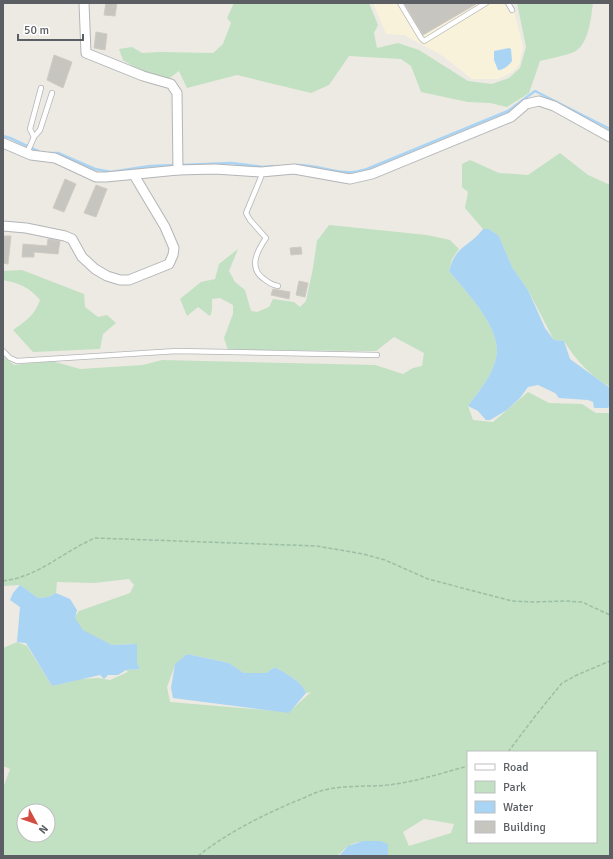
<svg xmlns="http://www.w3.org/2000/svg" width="613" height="859" font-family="Signika,sans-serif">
  <rect width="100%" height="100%" fill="#eceae3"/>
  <polygon fill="#f9f2da" points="373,3 512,3 523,47 519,65 512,72 498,79 472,79 443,56 404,35 386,34"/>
  <g fill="#c2e0c2" fill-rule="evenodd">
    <path d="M 234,3 L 369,3 L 378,25 L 374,33 L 377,48 L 398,43 L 419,50 L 468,81 L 492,84 L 509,78 L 520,68 L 526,47 L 517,3 L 593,3 C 591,17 589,45 574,52 C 564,56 551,58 540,61 L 529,93 L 507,107 L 490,103 L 468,102 L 421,92 L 411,66 L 401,59 L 349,56 L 329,85 L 311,93 L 237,75 L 187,88 L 179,71 L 167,80 L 136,68 L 123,60 L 119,49 L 132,47 L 142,53 L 160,52 L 213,53 L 223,44 L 231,23 L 227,18 Z"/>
    <path d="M 560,153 L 588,175 L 610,185 L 610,387 C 589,375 577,361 564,341 L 554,340 L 528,290 L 512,267 L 499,236 L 489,229 L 483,229 L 465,208 L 468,192 L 462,187 L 462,164 L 470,160 L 499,173 L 528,175 Z"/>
    <path d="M 329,225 L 427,235 L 450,240 L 459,249 L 452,259 L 449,271 C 466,292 503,329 496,358 C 492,376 479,391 468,406 L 473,420 L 493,422 L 528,392 L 549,403 L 582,404 L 596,413 L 610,413 L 610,856 L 388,856 L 388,844 C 375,843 359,838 347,847 C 342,850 341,855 335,856 L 3,856 L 3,788 L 10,769 L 3,766 L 3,648 L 17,642 L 27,646 L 52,686 L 81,679 L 98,678 L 110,680 L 128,672 L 126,670 L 140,669 L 137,663 L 137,644 L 112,645 L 83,631 L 74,618 L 79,611 L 130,593 L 134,585 L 129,579 L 94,583 L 57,582 L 56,593 L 48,597 L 38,598 L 20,585 L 3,586 L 3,356 L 14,365 L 52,361 L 80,369 L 143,365 L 162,360 L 375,365 L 403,374 L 413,368 L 422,366 L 424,353 L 394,337 L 376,351 L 228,350 L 224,338 L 233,314 L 233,305 L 220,298 L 212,299 L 212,310 L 210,316 L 198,307 L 187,316 L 180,299 L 201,282 L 215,279 L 219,264 L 238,249 L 229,271 L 235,282 L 245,290 L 251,311 L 257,312 L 269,307 L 273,299 L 294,302 L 300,307 L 306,301 L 313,268 L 317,241 ZM 187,654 L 229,663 L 244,673 L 266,673 L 275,667 C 285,673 303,682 306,693 L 311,692 L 289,712 L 170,702 L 167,687 L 175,665 ZM 468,752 L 596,752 L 596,842 L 468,842 ZM 24,811 L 48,811 L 48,835 L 24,835 ZM 424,819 L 454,824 L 451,833 L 409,846 L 403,832 Z"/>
    <path d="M 22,270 L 84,294 L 85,307 L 98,317 L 107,315 L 116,323 L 103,334 L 100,349 L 33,352 L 13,330 C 27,320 34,316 40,300 C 29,287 19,283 3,280 L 3,271 Z"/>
  </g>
  <g fill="#aad4f4">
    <path d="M 509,48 L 511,49 L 512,61 C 509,65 504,70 498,70 L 494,60 L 494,51 Z"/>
    <path d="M 483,229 L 489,229 L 499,236 L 512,267 L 528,290 L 545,328 L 554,340 L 564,341 L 570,359 L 610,388 L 610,406 L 608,408 L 594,408 L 593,402 L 588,400 L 559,398 L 555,393 L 538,385 L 528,387 L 520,398 L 507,410 L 490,420 L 486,420 L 478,411 L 468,406 C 479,391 492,376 496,358 C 503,329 466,292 449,271 C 456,244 470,247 483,229 Z"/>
    <polygon points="20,585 38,598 48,597 56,593 70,599 77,610 75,618 83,630 112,645 137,644 137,663 140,669 126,670 118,675 108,675 104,679 100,675 52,686 26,643 17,642 20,607 10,600 13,593"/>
    <path d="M 187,654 L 229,663 L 244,673 L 266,673 L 275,667 C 285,673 303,682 306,693 L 289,713 L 173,698 L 171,688 L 175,664 Z"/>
    <polygon points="363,841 380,841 388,844 388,856 335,856 340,855 348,846"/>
  </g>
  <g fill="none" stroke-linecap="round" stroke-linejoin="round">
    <g stroke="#aad4f4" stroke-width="2.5">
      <polyline points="3,136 10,138 42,153"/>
      <polyline points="49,153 58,153 95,169 111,172 150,166 176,165"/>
      <polyline points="181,165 231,163 263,167 273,166"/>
      <path d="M 296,165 C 316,164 335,174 354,172 C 358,172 363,170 367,169 L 508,111 L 535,91 L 610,129"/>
    </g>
  </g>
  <g fill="#c7c5c0" stroke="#d0cbc2">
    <polygon points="106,3 117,3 115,16 104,15"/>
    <polygon points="404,3 478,3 423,35"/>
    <polygon points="96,32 107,34 105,50 94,48"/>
    <polygon points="54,55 72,62 63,88 47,80"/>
    <polygon points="65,179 76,184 64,212 53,208"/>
    <polygon points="96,185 107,189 96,217 84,213"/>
    <polygon points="3,236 11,236 8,264 3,263"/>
    <polygon points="48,239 60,241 58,254 34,252 34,257 22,257 23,244 47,246"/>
    <polygon points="301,247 302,254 291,255 290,248"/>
    <polygon points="299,281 308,283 305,297 296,295"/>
    <polygon points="273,289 290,292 289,299 271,295"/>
  </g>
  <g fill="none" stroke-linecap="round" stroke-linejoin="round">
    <defs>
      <g id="service">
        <polyline points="400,3 421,38 424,41 486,3"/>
        <polyline points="508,3 512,10"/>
        <polyline points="34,137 30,129 41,88"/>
        <polyline points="27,153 34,137 40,130 52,93"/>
        <path d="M 261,172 L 261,177 L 246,213 L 250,220 L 266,238 C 257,251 248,268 264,279 C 269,283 272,285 278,286"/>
        <polyline points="3,351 10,358 17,361 177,351 377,355"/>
      </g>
      <g id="minor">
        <polyline points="84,3 86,53 143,76 171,84 177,93 178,170"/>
        <polyline points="3,143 31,155 55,158 96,177 106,177 178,170 215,169 261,172 294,169 350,179 372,174 511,117 526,104 539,101 554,106 610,137"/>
        <polyline points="3,226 26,228 65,236 72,239 82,257 95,269 107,276 120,280 129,280 169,264 173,255 174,248 165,227 134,175"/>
      </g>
    </defs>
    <use href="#service" stroke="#b3b5b8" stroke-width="6"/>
    <use href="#minor" stroke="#b3b5b8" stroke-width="11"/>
    <g stroke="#9bbfa5" stroke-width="1.5" stroke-dasharray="4 2" stroke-linecap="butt">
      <path d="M 3,581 C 9,580 16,579 21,577 C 48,568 69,549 95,538 L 317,546 L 363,554 L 385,560 L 428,579 L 512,601 L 533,602 L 565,601 L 582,602 L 610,615"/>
      <polyline points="508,752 536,715 562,683 577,675 610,661"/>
      <path d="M 198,856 C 227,833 261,816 296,801 C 305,798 315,792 324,790 C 345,785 366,787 388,785 C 415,782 442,773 468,766"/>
    </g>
    <use href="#service" stroke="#fff" stroke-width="4.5"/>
    <use href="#minor" stroke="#fff" stroke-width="9"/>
  </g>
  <rect width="613" height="859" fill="none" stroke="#5b5e62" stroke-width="8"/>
  <rect x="467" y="751" width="130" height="92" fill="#ffffff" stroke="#bdbfc0"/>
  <rect x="475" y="764" width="20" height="6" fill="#ffffff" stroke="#bdbfc0"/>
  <text x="503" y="771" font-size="12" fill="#5b5e62">Road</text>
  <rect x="475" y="781" width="20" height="12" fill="#c2e0c2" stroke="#bdbfc0"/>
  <text x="503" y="791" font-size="12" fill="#5b5e62">Park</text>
  <rect x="475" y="801" width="20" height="12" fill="#aad4f4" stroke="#bdbfc0"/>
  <text x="503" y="811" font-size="12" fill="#5b5e62">Water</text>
  <rect x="475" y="821" width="20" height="12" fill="#c7c5c0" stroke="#bdbfc0"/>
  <text x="503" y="831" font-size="12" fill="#5b5e62">Building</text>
  <g transform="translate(36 823) rotate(130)"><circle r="19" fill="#ffffff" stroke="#bdbfc0"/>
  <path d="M0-3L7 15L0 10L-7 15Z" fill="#d34c41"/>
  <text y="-6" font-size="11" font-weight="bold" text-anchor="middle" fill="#5b5e62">N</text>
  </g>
  <path d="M18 34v6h65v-6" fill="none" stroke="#5b5e62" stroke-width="2"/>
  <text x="24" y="34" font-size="12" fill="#5b5e62" stroke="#ffffff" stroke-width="3" paint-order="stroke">50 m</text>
</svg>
